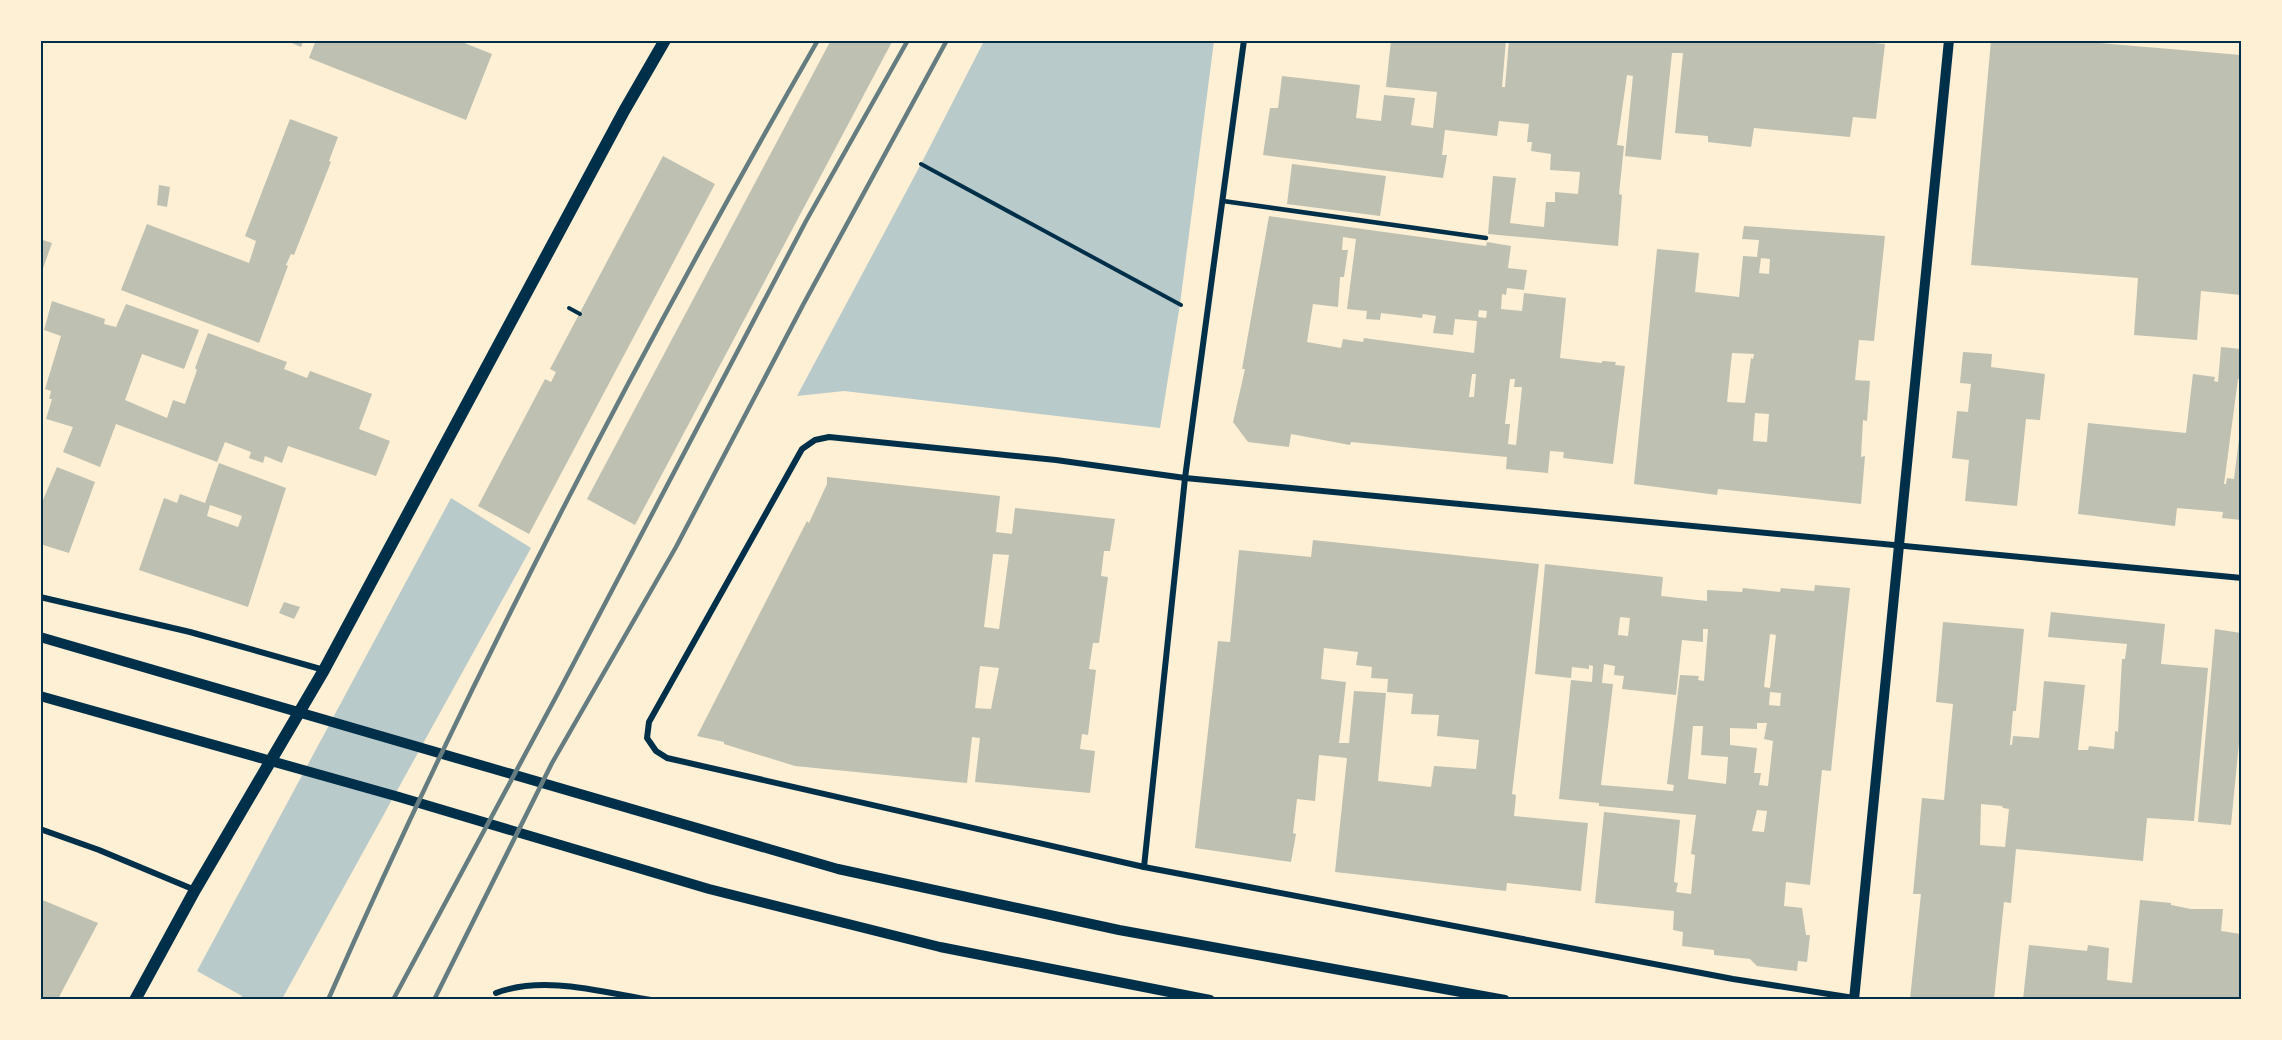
<svg xmlns="http://www.w3.org/2000/svg" width="2282" height="1040" font-family="Poppins,sans-serif">
  <rect width="100%" height="100%" fill="#fdf0d5"/>
  <g fill="#b9caca">
    <polygon points="984,41 1214,41 1180,304 1160,428 844,391 797,396 921,164"/>
    <polygon points="451,498 531,548 282,999 241,999 242,996 197,971"/>
  </g>
  <g fill="#bec0b2" fill-rule="evenodd">
    <polygon points="285,40 304,40 301,47"/>
    <polygon points="316,40 457,40 492,54 466,120 309,58"/>
    <polygon points="831,40 893,40 635,525 587,499"/>
    <polygon points="1391,40 1506,40 1502,87 1505,87 1509,40 1844,40 1885,44 1876,119 1853,117 1850,137 1754,128 1751,147 1708,142 1708,136 1675,133 1683,53 1672,53 1661,160 1625,156 1633,76 1627,75 1617,145 1624,146 1619,194 1622,195 1618,246 1488,234 1493,176 1516,178 1510,223 1544,227 1546,202 1555,202 1555,192 1578,194 1580,172 1550,170 1551,154 1531,151 1532,142 1527,142 1529,124 1499,121 1497,136 1445,130 1442,155 1447,155 1443,178 1263,155 1270,108 1278,108 1282,76 1360,85 1356,118 1381,121 1384,95 1415,98 1411,125 1433,128 1437,92 1386,87"/>
    <polygon points="1991,40 2064,40 2241,55 2241,295 2201,291 2197,340 2134,335 2138,278 1971,265"/>
    <polygon points="290,119 338,137 329,161 331,162 294,255 291,254 286,265 288,266 259,343 121,290 147,224 249,263 256,241 245,236"/>
    <polygon points="663,156 715,184 529,534 478,506 545,379 551,382 556,372 550,369"/>
    <polygon points="1292,164 1386,176 1380,216 1287,204"/>
    <polygon points="159,185 170,187 167,207 157,205"/>
    <path d="M 1269,216 L 1464,243 L 1486,246 L 1487,242 L 1511,246 L 1508,268 L 1527,270 L 1524,290 L 1507,288 L 1506,295 L 1502,294 L 1501,309 L 1522,311 L 1524,293 L 1566,298 L 1560,358 L 1602,363 L 1602,361 L 1616,362 L 1615,365 L 1625,366 L 1613,464 L 1563,458 L 1564,452 L 1550,451 L 1548,473 L 1506,469 L 1507,457 L 1351,442 L 1350,445 L 1291,434 L 1289,447 L 1248,442 L 1233,422 L 1245,369 L 1242,369 ZM 1343,237 L 1356,239 L 1347,309 L 1367,311 L 1366,319 L 1380,320 L 1381,313 L 1422,318 L 1423,314 L 1436,316 L 1433,333 L 1453,335 L 1455,319 L 1477,321 L 1474,353 L 1364,338 L 1363,342 L 1343,339 L 1341,348 L 1307,342 L 1313,304 L 1338,307 L 1340,277 L 1344,277 L 1348,250 L 1342,250 ZM 1479,310 L 1487,311 L 1486,318 L 1478,317 ZM 1472,374 L 1476,374 L 1474,397 L 1469,397 ZM 1510,379 L 1515,379 L 1514,387 L 1522,387 L 1516,445 L 1508,444 L 1510,424 L 1505,424 Z"/>
    <path d="M 1744,226 L 1885,236 L 1874,341 L 1859,340 L 1855,380 L 1870,381 L 1867,421 L 1863,420 L 1861,457 L 1865,456 L 1861,504 L 1718,489 L 1717,495 L 1634,484 L 1657,249 L 1699,253 L 1695,292 L 1739,297 L 1743,256 L 1757,257 L 1759,240 L 1742,239 ZM 1761,258 L 1770,259 L 1769,274 L 1759,273 ZM 1732,353 L 1754,354 L 1753,359 L 1751,358 L 1745,403 L 1727,402 ZM 1755,413 L 1769,414 L 1767,442 L 1753,441 Z"/>
    <polygon points="40,239 52,243 41,274 40,274"/>
    <polygon points="52,301 105,319 104,324 116,327 126,304 199,330 184,369 142,354 125,400 167,418 173,400 185,404 197,370 195,368 208,333 287,362 284,369 307,378 310,371 372,394 359,429 390,441 376,476 288,446 282,463 265,456 263,463 249,458 251,452 225,442 217,462 116,424 100,467 63,452 73,427 46,419 52,399 49,399 51,391 45,389 61,336 44,330"/>
    <polygon points="2221,347 2241,349 2241,379 2238,379 2224,484 2226,484 2227,478 2234,479 2241,423 2241,520 2222,518 2223,512 2177,508 2175,526 2078,514 2088,423 2186,433 2193,374 2215,377 2214,381 2218,382"/>
    <polygon points="1963,352 1992,354 1991,367 2045,374 2040,420 2026,419 2017,506 1965,501 1969,460 1952,458 1957,411 1968,412 1971,384 1960,383"/>
    <path d="M 219,463 L 286,488 L 248,607 L 139,570 L 164,498 L 177,503 L 180,494 L 205,503 ZM 210,505 L 242,516 L 238,527 L 207,516 Z"/>
    <polygon points="57,467 95,482 69,553 40,544 40,507"/>
    <path d="M 827,477 L 1000,496 L 996,532 L 1012,534 L 1015,508 L 1115,519 L 1110,551 L 1104,551 L 1101,576 L 1108,577 L 1099,643 L 1093,643 L 1089,669 L 1096,670 L 1088,735 L 1082,734 L 1080,749 L 1095,751 L 1090,793 L 975,782 L 980,738 L 972,737 L 967,783 L 795,766 L 724,744 L 724,742 L 697,736 L 807,521 L 809,523 L 827,484 ZM 993,554 L 1009,555 L 999,629 L 984,627 ZM 980,666 L 999,668 L 991,709 L 975,708 Z"/>
    <path d="M 1313,540 L 1539,564 L 1512,794 L 1516,795 L 1514,816 L 1588,823 L 1581,891 L 1507,883 L 1506,891 L 1335,872 L 1347,758 L 1319,755 L 1315,801 L 1297,799 L 1293,833 L 1296,834 L 1291,862 L 1195,848 L 1218,641 L 1230,642 L 1239,550 L 1311,557 ZM 1324,648 L 1358,652 L 1356,665 L 1372,667 L 1371,678 L 1388,679 L 1387,692 L 1413,694 L 1411,714 L 1439,715 L 1437,736 L 1479,740 L 1476,769 L 1434,766 L 1431,787 L 1378,781 L 1386,693 L 1354,691 L 1349,743 L 1339,743 L 1346,682 L 1321,679 Z"/>
    <path d="M 1545,564 L 1663,577 L 1661,596 L 1707,601 L 1707,590 L 1742,592 L 1743,588 L 1780,592 L 1781,588 L 1814,591 L 1815,585 L 1850,588 L 1831,771 L 1822,770 L 1810,885 L 1786,882 L 1784,906 L 1802,908 L 1806,935 L 1810,935 L 1807,962 L 1798,961 L 1797,971 L 1757,966 L 1750,959 L 1714,955 L 1714,950 L 1682,946 L 1683,932 L 1673,930 L 1674,911 L 1595,903 L 1604,812 L 1680,820 L 1674,882 L 1678,883 L 1676,892 L 1691,894 L 1695,855 L 1691,854 L 1696,815 L 1599,806 L 1599,803 L 1559,799 L 1571,680 L 1592,682 L 1593,666 L 1589,665 L 1589,669 L 1572,667 L 1571,678 L 1535,674 ZM 1620,617 L 1630,618 L 1628,636 L 1618,635 ZM 1703,629 L 1708,629 L 1704,681 L 1698,680 L 1699,676 L 1680,675 L 1667,784 L 1674,785 L 1673,791 L 1601,785 L 1613,684 L 1602,683 L 1604,664 L 1615,666 L 1614,675 L 1624,676 L 1622,689 L 1676,695 L 1682,640 L 1703,642 ZM 1770,634 L 1776,635 L 1770,688 L 1764,687 ZM 1770,692 L 1781,693 L 1780,706 L 1769,705 ZM 1757,723 L 1767,723 L 1764,739 L 1773,741 L 1768,786 L 1759,785 L 1761,773 L 1754,773 L 1757,748 L 1730,745 L 1730,728 L 1757,729 ZM 1693,726 L 1703,726 L 1701,755 L 1728,757 L 1726,784 L 1688,779 ZM 1757,810 L 1767,811 L 1764,832 L 1752,831 Z"/>
    <polygon points="284,602 300,607 294,619 279,613"/>
    <path d="M 2051,612 L 2165,624 L 2161,664 L 2208,668 L 2194,821 L 2147,818 L 2143,861 L 2016,849 L 2011,903 L 2004,902 L 1994,999 L 1910,999 L 1921,894 L 1913,894 L 1922,798 L 1944,800 L 1953,704 L 1936,702 L 1943,622 L 2024,629 L 2016,711 L 2013,711 L 2010,745 L 2012,745 L 2013,736 L 2039,738 L 2044,681 L 2085,685 L 2078,750 L 2088,750 L 2089,746 L 2114,749 L 2115,731 L 2118,732 L 2122,659 L 2125,659 L 2127,644 L 2048,637 ZM 1981,804 L 2002,806 L 2003,808 L 2009,809 L 2005,847 L 1980,845 Z"/>
    <polygon points="2215,629 2241,633 2241,722 2231,825 2198,822"/>
    <polygon points="40,899 98,923 58,999 40,999"/>
    <polygon points="2140,900 2171,903 2171,905 2191,909 2223,909 2221,931 2241,934 2241,999 2023,999 2029,945 2087,951 2088,945 2109,948 2107,980 2132,983"/>
  </g>
  <g fill="none" stroke-linecap="round" stroke-linejoin="round">
    <g stroke="#003049" stroke-width="4">
      <polyline points="921,164 1181,305"/>
      <polyline points="569,308 580,314"/>
    </g>
    <polyline stroke="#003049" stroke-width="4.5" points="1223,201 1486,238"/>
    <g stroke="#003049" stroke-width="6">
      <polyline points="40,597 190,632 324,670"/>
      <polyline points="40,829 99,850 195,890"/>
      <polyline points="1144,867 1185,478 1244,40"/>
      <path d="M 496,993 C 543,975 602,992 651,1000"/>
      <polyline points="1854,998 1733,979 1144,867 667,758 656,751 647,738 649,722 802,449 815,440 829,437 1056,460 1185,478 2242,578"/>
    </g>
    <g stroke="#003049" stroke-width="10">
      <polyline points="40,637 838,869 1119,930 1505,1000"/>
      <polyline points="40,696 399,797 709,889 940,947 1210,1000"/>
      <polyline points="1854,1000 1949,40"/>
    </g>
    <polyline stroke="#003049" stroke-width="12" points="135,1000 195,890 324,670 624,111 665,40"/>
    <g stroke="#657d81" stroke-width="4.5">
      <path d="M 328,1000 C 473,671 639,352 818,40"/>
      <polyline points="393,1000 557,695 806,221 908,40"/>
      <polyline points="434,1000 552,763 676,547 804,303 947,40"/>
    </g>
  </g>
  <rect width="2282" height="1040" fill="none" stroke="#fdf0d5" stroke-width="84"/>
  <rect x="42" y="42" width="2198" height="956" fill="none" stroke="#003049" stroke-width="2"/>
</svg>
